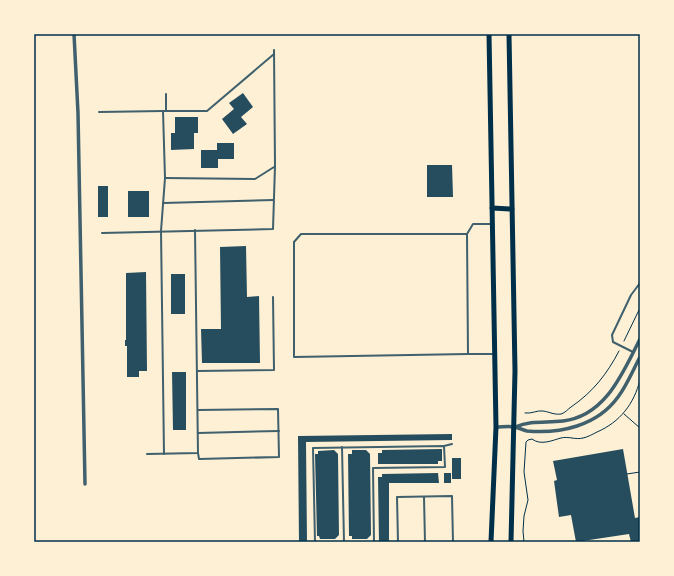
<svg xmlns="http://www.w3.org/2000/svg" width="674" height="576" font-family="'Asap Condensed',sans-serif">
  <rect width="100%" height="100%" fill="#fdf0d5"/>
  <g fill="#264d5e">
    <polygon points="243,93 253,107 241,117 247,124 233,134 222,119 234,109 229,103"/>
    <polygon points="175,117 198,117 198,133 194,133 194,149 171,150 171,133 175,133"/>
    <polygon points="217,143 234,143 234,159 218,159 218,168 201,168 201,150 217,150"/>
    <polygon points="427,165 452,165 453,197 427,197"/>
    <rect x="98" y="186" width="10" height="31"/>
    <rect x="128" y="191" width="21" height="26"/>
    <polygon points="246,246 247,297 259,296 260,363 202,363 201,329 221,329 220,247"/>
    <polygon points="146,272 147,371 139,371 139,377 127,377 127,346 125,346 125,340 126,340 126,273"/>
    <rect x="171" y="274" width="14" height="40"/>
    <polygon points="172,372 186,372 186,430 173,430"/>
    <polygon points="452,434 452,440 306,442 307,542 299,542 298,436"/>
    <polygon points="442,449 442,461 438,461 438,464 378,464 378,453 382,453 382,450"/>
    <polygon points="623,449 635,518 640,517 640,541 631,542 629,534 576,542 571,515 559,517 554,481 557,480 553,461"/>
    <polygon points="334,450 338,454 339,535 335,539 320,539 319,536 317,536 315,454 318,454 318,451"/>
    <polygon points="352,450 366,450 370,454 371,535 367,539 352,539 352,536 349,536 348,454 352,454"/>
    <rect x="452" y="458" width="9" height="21"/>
    <polygon points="438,473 439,483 389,483 389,542 379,542 378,477 382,477 382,474"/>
    <rect x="444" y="473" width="7" height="10"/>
  </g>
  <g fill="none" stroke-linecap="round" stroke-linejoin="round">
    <g stroke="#003049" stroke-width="1">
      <polyline points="624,341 640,308"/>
      <path d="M 525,413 C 532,414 537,410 543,411 C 550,412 554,415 561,414 C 565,413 568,409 571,407 C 593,392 607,374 619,351"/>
      <polyline points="624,414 640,428"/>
      <polyline points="627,474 640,472"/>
      <path d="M 524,542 L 523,531 L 524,516 L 528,500 L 524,472 L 526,442 L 528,440 L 532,439 C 541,446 553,440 561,438 C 568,436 576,440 583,438 C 588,437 593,434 597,432 C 620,422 634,404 640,380"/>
    </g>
    <g stroke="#3f606c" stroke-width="2">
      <polyline points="166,94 166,111"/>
      <polyline points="99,112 163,111"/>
      <polyline points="165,178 255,179 274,167"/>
      <polyline points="163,203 273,200"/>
      <polyline points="492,224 473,224 467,234 468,354 495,354"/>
      <polyline points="102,233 273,229 275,166 274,50"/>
      <polyline points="467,234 301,234 294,242 294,357 468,354"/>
      <polyline points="633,352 613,342 612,335 631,295 640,283"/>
      <polyline points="197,371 274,370 273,297"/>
      <polyline points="198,410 278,409 279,457 199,459 198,453"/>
      <polyline points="198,433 279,431"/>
      <polyline points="444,446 452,444"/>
      <polyline points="342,447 344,542"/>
      <polyline points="147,454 198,453 195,230"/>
      <polyline points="164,454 161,231 165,178 163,111 207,111 274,54"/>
      <polyline points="424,497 425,542"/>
      <polyline points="315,542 313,448 444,446 445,467 373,468 374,542"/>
      <polyline points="398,542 397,497 452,496 453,542"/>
    </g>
    <g stroke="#3f606c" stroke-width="3.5">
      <polyline points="74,34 78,113 85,484"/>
      <path d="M 496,427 C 502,427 509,426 515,427 C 519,428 523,430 527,431 C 560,434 597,426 618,397 C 627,385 633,370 640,357"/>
      <path d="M 515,427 C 532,420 545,423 563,421 C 606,416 623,372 640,339"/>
    </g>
    <g stroke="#003049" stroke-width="5">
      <polyline points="489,34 496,427 491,542"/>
      <polyline points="509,34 515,371 511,542"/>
      <polyline points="492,208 512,209"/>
    </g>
  </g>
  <rect width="674" height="576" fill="none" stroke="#fdf0d5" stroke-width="70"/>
  <rect x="35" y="35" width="604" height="506" fill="none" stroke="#003049" stroke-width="1.5"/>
</svg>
